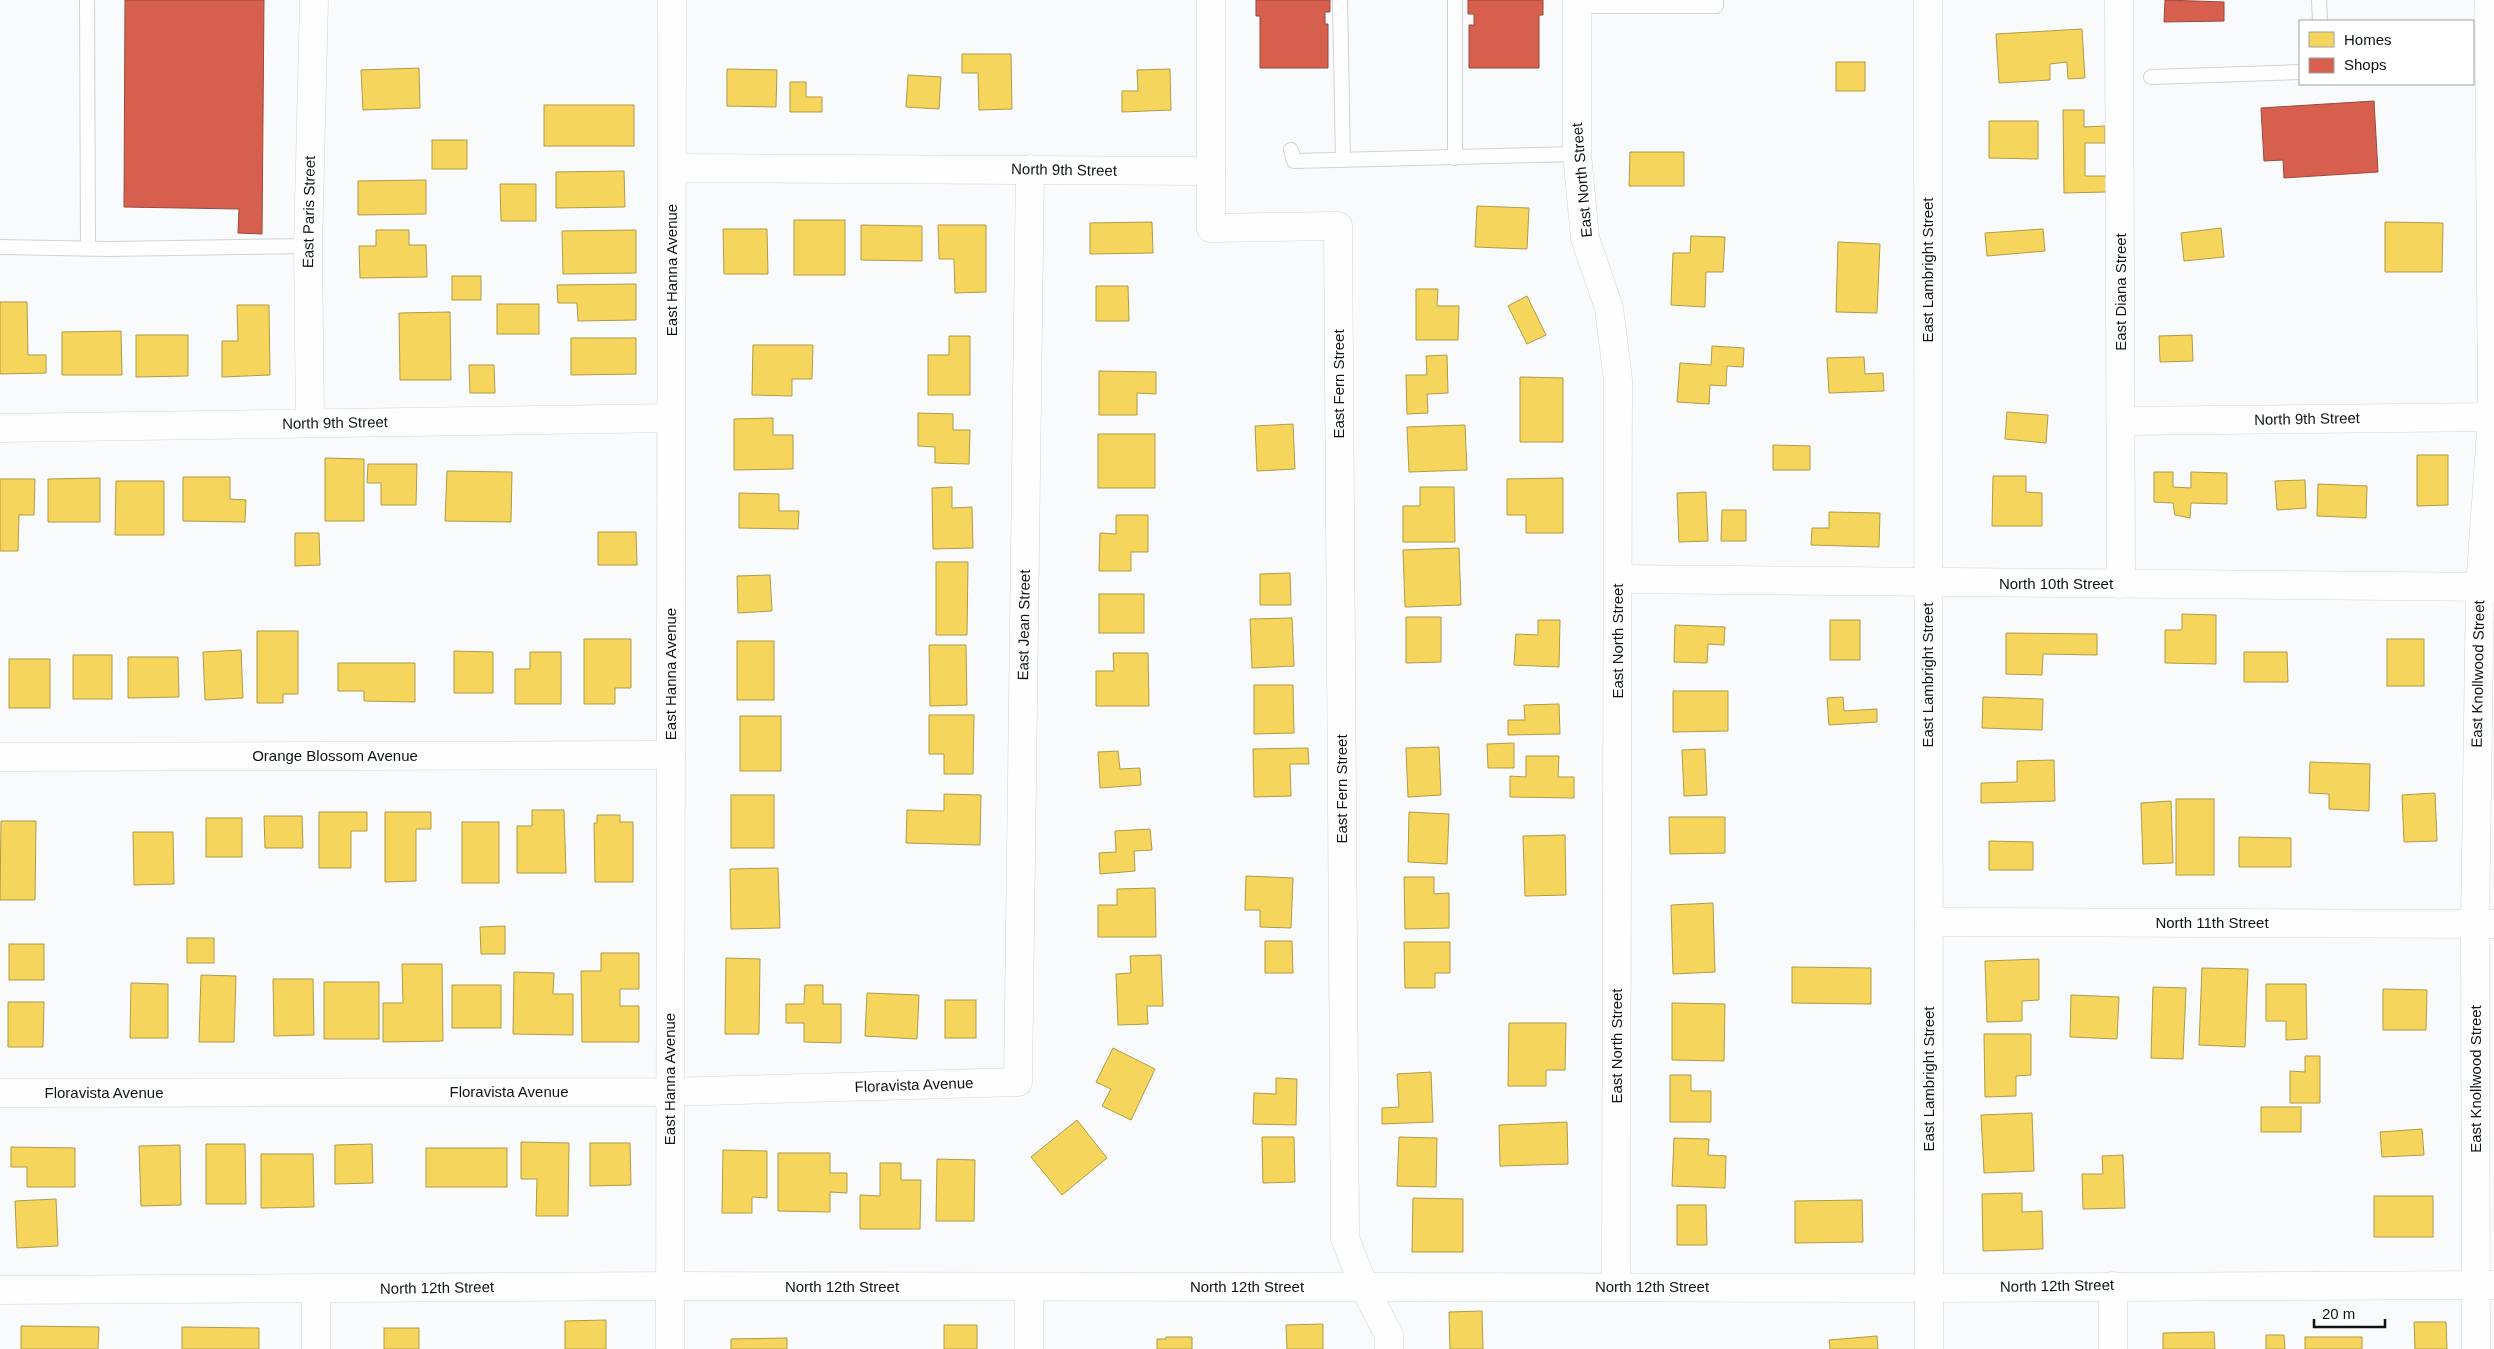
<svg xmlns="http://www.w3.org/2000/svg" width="2494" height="1349" font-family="Helvetica,sans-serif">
  <rect width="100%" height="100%" fill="#f8fafc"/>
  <g fill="#f6d55c" stroke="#b09b47">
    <polygon points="2082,29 2085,78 2068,79 2067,62 2050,64 2050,80 1999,83 1996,34"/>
    <polygon points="962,54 1011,54 1012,109 979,110 978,73 962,73"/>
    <rect x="1836" y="62" width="29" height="29"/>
    <polygon points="419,68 420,108 363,110 361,70"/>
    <polygon points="727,69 777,70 776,107 727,106"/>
    <polygon points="1170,69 1171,110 1122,112 1122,91 1138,91 1137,70"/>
    <polygon points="908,75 941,77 939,109 906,107"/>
    <polygon points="790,82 806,82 806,97 822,97 822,112 790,112"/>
    <rect x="544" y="105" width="90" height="41"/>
    <polygon points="2063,110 2084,110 2084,127 2105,126 2105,143 2085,143 2085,176 2106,176 2106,192 2064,193"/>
    <polygon points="1989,121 2038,121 2038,159 1989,158"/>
    <rect x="432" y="140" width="35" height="29"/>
    <polygon points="1630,152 1684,152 1684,186 1629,186"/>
    <polygon points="624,171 625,207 556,208 556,172"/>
    <polygon points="426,180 426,214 358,215 358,181"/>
    <polygon points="500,184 536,184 536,221 501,221"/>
    <polygon points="1477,206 1529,208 1527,249 1475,247"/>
    <rect x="794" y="220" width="51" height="55"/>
    <polygon points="1152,222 1153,253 1090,254 1090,223"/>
    <polygon points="2385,222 2443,223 2442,272 2385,272"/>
    <polygon points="861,225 922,226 922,261 861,260"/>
    <polygon points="938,225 986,225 986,292 955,293 954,259 939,259"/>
    <polygon points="2221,228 2224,257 2184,261 2181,233"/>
    <polygon points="723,229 767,229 768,274 724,274"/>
    <polygon points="2043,229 2045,251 1987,256 1985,233"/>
    <polygon points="376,230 409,230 409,245 426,245 427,277 360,278 359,246 376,246"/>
    <polygon points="636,230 636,273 563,274 562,231"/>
    <polygon points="1691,236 1725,237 1723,272 1706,272 1705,307 1671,305 1673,253 1690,253"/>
    <polygon points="1838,242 1880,244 1877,313 1836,312"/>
    <rect x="452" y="276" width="29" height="24"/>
    <polygon points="636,284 636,320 578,321 577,303 558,303 557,285"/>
    <polygon points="1096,286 1128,286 1129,321 1096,321"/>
    <polygon points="1416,289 1438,289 1437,306 1459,306 1458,340 1416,340"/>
    <polygon points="1527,296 1546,335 1527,344 1508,306"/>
    <polygon points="0,302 27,302 28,355 46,355 46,373 0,374"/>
    <rect x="497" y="304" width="42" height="30"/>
    <polygon points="237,305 269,305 270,375 222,377 222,341 238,341"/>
    <polygon points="450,312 451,380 400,380 399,313"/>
    <polygon points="121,331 122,375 62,375 62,332"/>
    <polygon points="136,335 188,335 188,376 136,377"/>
    <polygon points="2192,335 2193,361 2160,362 2159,336"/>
    <polygon points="949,336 970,336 970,395 928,395 928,355 949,355"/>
    <polygon points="571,338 636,338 636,374 571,375"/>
    <polygon points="753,345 813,345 812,379 792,379 792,396 752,395"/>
    <polygon points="1712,346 1744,348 1743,367 1727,366 1726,386 1710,385 1709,404 1677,402 1680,363 1711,365"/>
    <polygon points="1447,355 1448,393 1427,394 1428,413 1407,414 1406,375 1427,375 1426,356"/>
    <polygon points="1864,357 1865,374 1883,373 1884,391 1829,393 1827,358"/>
    <polygon points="469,365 494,365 495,393 470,393"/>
    <polygon points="1099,371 1156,372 1156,394 1137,393 1137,415 1099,415"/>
    <polygon points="1520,377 1563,378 1563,442 1520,442"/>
    <polygon points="2007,412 2048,415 2046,443 2005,439"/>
    <polygon points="918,413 953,414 953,430 970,430 969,464 935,463 935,447 918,446"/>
    <polygon points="773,418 773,435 793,435 793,469 734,470 734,419"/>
    <polygon points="1293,424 1295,469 1257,471 1255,426"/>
    <polygon points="1465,425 1467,470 1409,472 1407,427"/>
    <rect x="1098" y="434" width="57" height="54"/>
    <polygon points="1773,445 1810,446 1810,470 1773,470"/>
    <polygon points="2417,455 2448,455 2448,505 2417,506"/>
    <polygon points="325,458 364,459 364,521 325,521"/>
    <polygon points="368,464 417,464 416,505 381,505 381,483 367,483"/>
    <polygon points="447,471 512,472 511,522 445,521"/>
    <polygon points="2154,472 2173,472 2173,487 2191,488 2191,472 2227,473 2227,504 2191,503 2190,518 2175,515 2173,503 2154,502"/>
    <polygon points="1993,476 2026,476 2026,492 2042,493 2042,526 1992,526"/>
    <polygon points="183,477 230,477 230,499 246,500 245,522 183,521"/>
    <polygon points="100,478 100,522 48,522 48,479"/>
    <polygon points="1563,478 1563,533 1526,533 1526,515 1507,515 1507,479"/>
    <polygon points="0,479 35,479 34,515 19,515 18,551 0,551"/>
    <polygon points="2305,480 2306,508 2277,510 2275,481"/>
    <polygon points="116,481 164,481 164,535 115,535"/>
    <polygon points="2318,484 2367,486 2366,518 2317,516"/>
    <polygon points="952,487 952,508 972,507 973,548 933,549 932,488"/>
    <polygon points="1420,487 1454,487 1455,542 1403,542 1403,506 1420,506"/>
    <polygon points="1706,492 1708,541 1679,542 1677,493"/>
    <polygon points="739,493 779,494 779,511 799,511 798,529 739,528"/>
    <polygon points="1722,510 1746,510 1746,541 1721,541"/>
    <polygon points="1829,512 1880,513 1879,547 1811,545 1812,528 1829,528"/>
    <polygon points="1116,515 1148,515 1148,552 1131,552 1131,571 1099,571 1100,533 1116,534"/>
    <polygon points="598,532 636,532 637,565 598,565"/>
    <polygon points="295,533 319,533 320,565 295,566"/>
    <polygon points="1459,548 1461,605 1405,607 1403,550"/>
    <polygon points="936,562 968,562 967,635 936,635"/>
    <polygon points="1290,573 1291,605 1260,605 1260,574"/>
    <polygon points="770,575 772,611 738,613 737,576"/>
    <rect x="1099" y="594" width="45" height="39"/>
    <polygon points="2182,614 2216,615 2216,664 2165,663 2165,630 2182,630"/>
    <polygon points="1406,617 1441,617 1441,662 1406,663"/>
    <polygon points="1292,618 1294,666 1252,668 1250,619"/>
    <polygon points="1538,620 1560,620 1559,667 1514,665 1516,634 1538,635"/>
    <rect x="1830" y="620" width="30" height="40"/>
    <polygon points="1675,625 1725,627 1724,645 1708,644 1707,663 1674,662"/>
    <polygon points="257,631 298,631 298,694 283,694 283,703 257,703"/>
    <polygon points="2006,633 2097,634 2097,655 2043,654 2042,675 2006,674"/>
    <polygon points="584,639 631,639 631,688 615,688 615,704 584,704"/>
    <rect x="2387" y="639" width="37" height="47"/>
    <rect x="737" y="641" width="37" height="59"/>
    <polygon points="929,645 966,645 967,705 930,706"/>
    <polygon points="241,650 243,698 205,700 203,652"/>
    <polygon points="454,651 493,652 493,693 454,693"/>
    <polygon points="530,652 561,652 561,704 515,704 515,669 530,669"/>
    <polygon points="2244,652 2287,652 2288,682 2244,682"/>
    <polygon points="1113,653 1148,653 1149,706 1096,706 1096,671 1114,671"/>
    <rect x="73" y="655" width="39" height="44"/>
    <polygon points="128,657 178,657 179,697 128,698"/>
    <rect x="9" y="659" width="41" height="49"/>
    <polygon points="338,663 415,663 415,702 364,701 364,691 338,691"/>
    <polygon points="1254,685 1293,685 1294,733 1254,734"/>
    <polygon points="1673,691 1728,691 1728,731 1673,732"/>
    <polygon points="1843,697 1844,711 1877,709 1877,722 1829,725 1827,698"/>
    <polygon points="1983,697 2043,699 2042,730 1982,728"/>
    <polygon points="1559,704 1560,734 1508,735 1508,720 1525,720 1524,705"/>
    <polygon points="929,715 974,715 973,774 944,774 944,754 929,754"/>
    <rect x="740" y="716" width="41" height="55"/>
    <polygon points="1514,743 1514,768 1488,768 1487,744"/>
    <polygon points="1439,747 1441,795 1408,797 1406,748"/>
    <polygon points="1308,748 1309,764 1290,764 1291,796 1254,797 1253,749"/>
    <polygon points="1705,749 1707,795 1684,796 1682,750"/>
    <polygon points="1118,751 1120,769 1140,768 1141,785 1100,788 1098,752"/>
    <polygon points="1526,756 1559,756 1558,777 1574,777 1574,798 1510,797 1510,776 1526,777"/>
    <polygon points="2054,760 2055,801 1981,803 1981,783 2017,782 2017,761"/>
    <polygon points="2310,762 2370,764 2369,811 2329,809 2329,794 2309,793"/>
    <polygon points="2435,793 2437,841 2404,842 2402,795"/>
    <polygon points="944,794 981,795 980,845 906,843 907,810 944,811"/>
    <rect x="731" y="795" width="43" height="53"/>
    <rect x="2176" y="799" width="38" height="76"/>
    <polygon points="2171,801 2173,863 2143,864 2141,803"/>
    <polygon points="532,810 564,810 566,873 517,873 517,826 532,826"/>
    <polygon points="319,812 367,812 367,831 351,831 351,868 319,868"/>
    <polygon points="385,812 431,812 431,829 416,829 416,881 385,882"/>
    <polygon points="1409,812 1449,814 1447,864 1408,862"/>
    <polygon points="597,815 620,815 620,822 633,822 633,882 595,882 594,823 597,823"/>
    <polygon points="264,816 302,816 303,848 265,848"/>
    <polygon points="1669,817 1725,817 1725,853 1670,854"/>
    <rect x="206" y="818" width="36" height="39"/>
    <polygon points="1,821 36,821 35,900 0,900"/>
    <rect x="462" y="822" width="37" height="61"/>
    <polygon points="1150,829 1152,850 1134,851 1135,871 1100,874 1099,853 1116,852 1115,831"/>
    <polygon points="133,832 173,832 174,884 134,885"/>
    <polygon points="1565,835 1566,895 1525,896 1523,836"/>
    <polygon points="2239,837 2291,838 2291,867 2239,867"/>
    <polygon points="1989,841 2033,842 2033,870 1989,870"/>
    <polygon points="778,868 780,928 731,929 730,869"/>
    <polygon points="1246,876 1293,878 1291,928 1260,927 1260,910 1245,910"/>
    <polygon points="1404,877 1434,877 1434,894 1449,893 1449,928 1405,929"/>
    <polygon points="1155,888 1156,937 1098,937 1098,905 1117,905 1117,889"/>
    <polygon points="1713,903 1715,972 1673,974 1671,905"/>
    <polygon points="505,926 505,954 481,954 480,927"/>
    <rect x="187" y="938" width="27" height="25"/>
    <polygon points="1265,941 1292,941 1293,973 1265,973"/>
    <polygon points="1404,942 1450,942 1450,973 1435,973 1435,988 1405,988"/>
    <rect x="9" y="944" width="35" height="36"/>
    <polygon points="601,953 639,953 639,989 620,989 620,1006 639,1006 639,1042 582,1042 581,971 601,971"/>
    <polygon points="1161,955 1163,1006 1147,1006 1148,1024 1118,1025 1116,974 1131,973 1130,956"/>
    <polygon points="726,958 760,959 759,1034 725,1034"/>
    <polygon points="2039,959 2039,1000 2022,1001 2022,1021 1987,1022 1985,961"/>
    <polygon points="402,964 442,964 443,1041 383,1042 383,1003 403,1003"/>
    <polygon points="1792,967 1871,968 1871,1004 1792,1003"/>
    <polygon points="2202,968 2248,969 2245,1047 2199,1045"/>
    <polygon points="514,972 554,973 553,994 573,994 573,1035 513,1034"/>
    <polygon points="201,975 236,976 234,1042 199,1042"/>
    <polygon points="273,979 313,979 314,1035 274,1036"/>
    <rect x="324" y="982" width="55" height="57"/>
    <polygon points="131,983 168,984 168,1038 130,1038"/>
    <polygon points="2266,984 2306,984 2307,1039 2286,1040 2286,1021 2266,1021"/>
    <rect x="452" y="985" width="49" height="43"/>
    <polygon points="805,985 823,985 823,1004 841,1004 841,1043 804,1042 804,1023 786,1023 786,1004 804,1004"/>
    <polygon points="2153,987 2186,988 2183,1059 2151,1058"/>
    <polygon points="2383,989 2427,990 2426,1030 2383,1030"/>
    <polygon points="867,993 919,995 917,1039 865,1036"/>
    <polygon points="2071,995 2119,997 2117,1039 2070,1037"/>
    <rect x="945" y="1000" width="31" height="38"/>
    <polygon points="8,1002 44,1002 43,1047 8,1047"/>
    <polygon points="1672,1003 1725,1004 1724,1061 1672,1060"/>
    <polygon points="1509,1023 1566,1023 1565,1070 1546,1070 1546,1086 1508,1086"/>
    <polygon points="1984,1034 2031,1034 2031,1075 2016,1076 2016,1096 1985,1097"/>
    <polygon points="1113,1048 1155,1069 1131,1120 1102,1106 1111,1089 1096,1082"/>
    <polygon points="2305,1056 2320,1056 2320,1103 2290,1103 2290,1071 2305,1072"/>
    <polygon points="1431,1072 1433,1122 1382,1124 1382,1108 1399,1107 1397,1074"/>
    <polygon points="1670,1075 1691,1075 1691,1091 1711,1091 1711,1122 1670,1122"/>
    <polygon points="1276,1078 1297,1079 1296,1125 1253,1124 1254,1093 1276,1094"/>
    <rect x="2261" y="1107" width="40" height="25"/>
    <polygon points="2032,1113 2034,1171 1984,1173 1981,1115"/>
    <polygon points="1077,1120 1107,1158 1062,1195 1031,1157"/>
    <polygon points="1567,1122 1568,1164 1500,1166 1499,1125"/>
    <polygon points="2422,1129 2424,1155 2382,1157 2380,1132"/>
    <polygon points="1262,1137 1294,1137 1295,1182 1263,1183"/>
    <polygon points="1399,1137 1437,1138 1436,1187 1397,1186"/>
    <polygon points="1674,1138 1709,1139 1708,1155 1726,1156 1725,1188 1672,1186"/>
    <polygon points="521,1142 569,1143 568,1216 536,1216 537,1179 521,1179"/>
    <polygon points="590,1143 630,1143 631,1185 590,1186"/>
    <polygon points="206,1144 245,1144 246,1204 206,1204"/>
    <polygon points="372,1144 373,1183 335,1184 335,1145"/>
    <polygon points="180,1145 181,1205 141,1206 139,1146"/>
    <polygon points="11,1147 75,1148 75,1187 27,1187 27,1167 11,1167"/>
    <rect x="426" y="1148" width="81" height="39"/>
    <polygon points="723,1150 767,1151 767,1198 752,1197 752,1213 722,1213"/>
    <polygon points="778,1153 830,1153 830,1173 847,1173 847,1193 830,1192 830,1212 778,1211"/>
    <polygon points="261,1154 313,1154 314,1207 261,1208"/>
    <polygon points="2123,1155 2125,1208 2083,1209 2082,1174 2103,1174 2102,1156"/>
    <polygon points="937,1159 975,1160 974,1221 936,1221"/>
    <polygon points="880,1163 901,1163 901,1180 921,1180 920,1229 860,1229 860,1195 880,1196"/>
    <polygon points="2022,1193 2022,1212 2042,1211 2043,1249 1983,1251 1982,1194"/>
    <rect x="2374" y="1196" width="59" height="41"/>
    <polygon points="1413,1198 1463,1199 1463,1252 1412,1252"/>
    <polygon points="56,1199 58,1246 17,1248 15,1201"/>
    <polygon points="1862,1200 1863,1242 1795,1243 1795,1201"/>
    <polygon points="1677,1205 1706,1205 1707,1245 1677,1245"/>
    <polygon points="1482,1311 1483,1349 1450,1349 1449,1312"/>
    <polygon points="606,1320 606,1349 565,1349 565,1321"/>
    <polygon points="2414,1322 2446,1322 2447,1349 2415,1349"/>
    <polygon points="1323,1324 1323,1349 1287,1349 1286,1325"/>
    <rect x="944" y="1325" width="33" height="24"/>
    <polygon points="21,1326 99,1327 98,1349 21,1349"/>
    <polygon points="182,1327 259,1328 259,1349 182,1349"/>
    <rect x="384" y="1328" width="35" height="21"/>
    <polygon points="2214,1332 2215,1349 2163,1349 2163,1333"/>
    <polygon points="2266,1335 2284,1335 2285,1349 2266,1349"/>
    <polygon points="1877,1336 1878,1349 1830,1349 1829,1340"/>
    <polygon points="1166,1337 1192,1337 1192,1349 1157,1349 1157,1339 1166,1339"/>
    <rect x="2305" y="1337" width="57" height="12"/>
    <polygon points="787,1338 787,1349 731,1349 731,1339"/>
  </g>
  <g fill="#d6604d" stroke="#9a493d">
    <polygon points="125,0 264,0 262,234 238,233 239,209 124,207"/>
    <polygon points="1256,0 1330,0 1330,12 1325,12 1325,24 1328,24 1328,68 1260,68 1260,16 1256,16"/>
    <polygon points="1468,0 1543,0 1543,15 1539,15 1539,68 1469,68 1469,25 1474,25 1474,14 1468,14"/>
    <polygon points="2165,0 2224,2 2224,21 2164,22"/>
    <polygon points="2374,101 2378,172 2284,178 2283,160 2264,161 2261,108"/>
  </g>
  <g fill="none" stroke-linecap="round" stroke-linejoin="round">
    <defs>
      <g id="lane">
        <polyline points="87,0 88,248"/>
        <polyline points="1340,0 1343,160"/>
        <polyline points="1455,0 1455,158"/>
        <polyline points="2319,0 2320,21"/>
        <polyline points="1577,6 1716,6 1716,0"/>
        <polyline points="2151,77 2300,72"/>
        <polyline points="1291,150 1294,161 1577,154"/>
        <polyline points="0,247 108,249 308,246"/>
      </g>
      <g id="street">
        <polyline points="1211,0 1211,228 1338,226 1345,1238 1364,1287 1389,1335 1389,1349"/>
        <polyline points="1577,0 1577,154 1585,238 1609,308 1618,380 1616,1287"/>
        <polyline points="1928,0 1929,1349"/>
        <polyline points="2119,0 2121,584"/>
        <polyline points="672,168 1211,171"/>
        <polyline points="2122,421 2492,417"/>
        <polyline points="310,423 308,246 314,0"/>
        <polyline points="0,428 671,418"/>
        <polyline points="1618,579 2494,587"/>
        <polyline points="0,757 671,755"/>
        <polyline points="1929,922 2493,924"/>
        <polyline points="0,1093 670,1092 1018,1082 1030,169"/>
        <polyline points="316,1289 316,1349"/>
        <polyline points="0,1290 670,1286 1929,1288 2494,1285"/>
        <polyline points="1029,1349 1029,1288"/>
        <polyline points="2113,1349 2113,1286"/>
        <polyline points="2476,1349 2475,924 2480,587 2492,417 2489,0"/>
      </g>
      <polyline id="secondary" points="670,1349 672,0"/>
    </defs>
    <use href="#lane" stroke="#cfd4d7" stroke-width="16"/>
    <use href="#street" stroke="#cfd4d7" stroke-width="29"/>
    <use href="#secondary" stroke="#cfd4d7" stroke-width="29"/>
    <use href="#lane" stroke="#fefeff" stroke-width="14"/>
    <use href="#street" stroke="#fefeff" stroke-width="28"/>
    <use href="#secondary" stroke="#fefeff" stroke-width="28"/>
  </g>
  <g text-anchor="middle" stroke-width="5" stroke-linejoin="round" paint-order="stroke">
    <g font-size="15" fill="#0d1317" stroke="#fff">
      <text transform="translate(1064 170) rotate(1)" y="5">North 9th Street</text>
      <text transform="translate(1582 180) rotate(-95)" y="5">East North Street</text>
      <text transform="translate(309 212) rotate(-89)" y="5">East Paris Street</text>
      <text transform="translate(672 270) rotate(-90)" y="5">East Hanna Avenue</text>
      <text transform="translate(1928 270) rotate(-90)" y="5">East Lambright Street</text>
      <text transform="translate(2121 292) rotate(-90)" y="5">East Diana Street</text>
      <text transform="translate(1339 384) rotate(-90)" y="5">East Fern Street</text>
      <text transform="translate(2307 419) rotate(-1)" y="5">North 9th Street</text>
      <text transform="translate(335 423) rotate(-1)" y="5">North 9th Street</text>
      <text x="2056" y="589">North 10th Street</text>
      <text transform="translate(1024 625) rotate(-89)" y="5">East Jean Street</text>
      <text transform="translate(1618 641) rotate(-90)" y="5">East North Street</text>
      <text transform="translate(671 674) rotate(-90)" y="5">East Hanna Avenue</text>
      <text transform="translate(2478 674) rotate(-89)" y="5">East Knollwood Street</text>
      <text transform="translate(1928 675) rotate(-90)" y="5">East Lambright Street</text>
      <text x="335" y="761">Orange Blossom Avenue</text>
      <text transform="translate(1342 789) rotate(-90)" y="5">East Fern Street</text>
      <text x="2212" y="928">North 11th Street</text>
      <text transform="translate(1617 1046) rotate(-90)" y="5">East North Street</text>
      <text transform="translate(670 1079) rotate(-90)" y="5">East Hanna Avenue</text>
      <text transform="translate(1929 1079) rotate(-90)" y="5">East Lambright Street</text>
      <text transform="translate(2476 1079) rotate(-90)" y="5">East Knollwood Street</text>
      <text transform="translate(914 1085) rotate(-2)" y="5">Floravista Avenue</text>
      <text x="509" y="1097">Floravista Avenue</text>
      <text x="104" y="1098">Floravista Avenue</text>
      <text transform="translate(2057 1286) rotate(-1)" y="5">North 12th Street</text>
      <text x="842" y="1292">North 12th Street</text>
      <text x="1247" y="1292">North 12th Street</text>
      <text x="1652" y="1292">North 12th Street</text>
      <text transform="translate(437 1288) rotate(-1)" y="5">North 12th Street</text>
    </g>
  </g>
  <rect x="2299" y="20" width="175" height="65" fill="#ffffff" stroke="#9ea1a2"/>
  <rect x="2309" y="32" width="25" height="15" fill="#f6d55c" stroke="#9ea1a2"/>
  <text x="2344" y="45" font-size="15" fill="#0d1317">Homes</text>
  <rect x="2309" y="58" width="25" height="15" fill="#d6604d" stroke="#9ea1a2"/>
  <text x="2344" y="70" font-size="15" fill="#0d1317">Shops</text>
  <path d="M2314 1319v8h71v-8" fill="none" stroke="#0d1317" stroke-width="2.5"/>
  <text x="2322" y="1319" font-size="15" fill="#0d1317" stroke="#ffffff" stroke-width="4" paint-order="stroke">20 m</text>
</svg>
